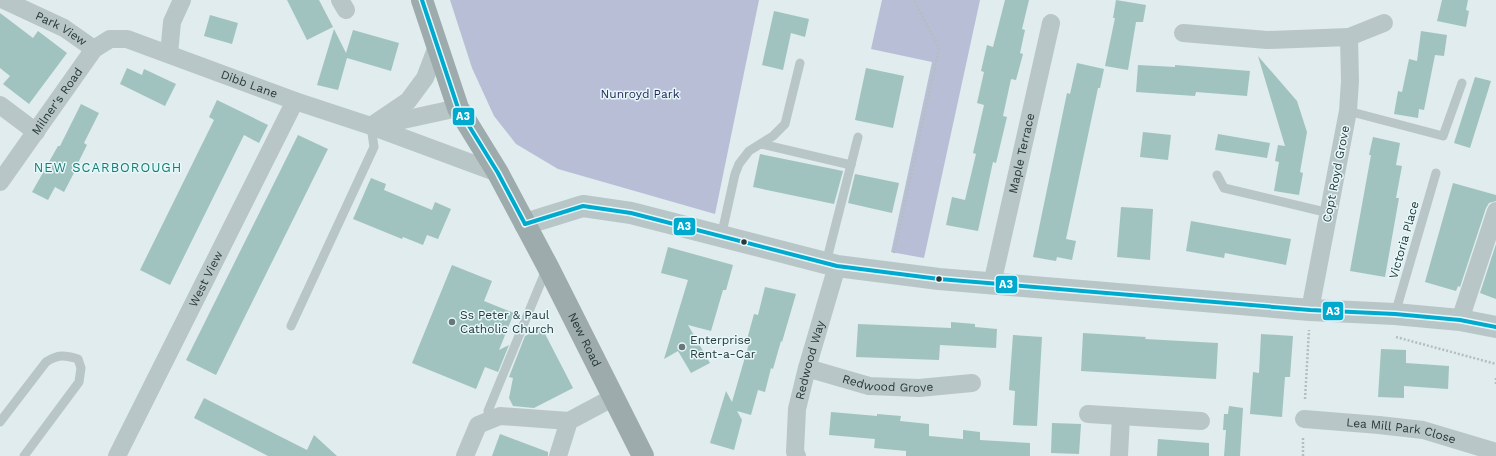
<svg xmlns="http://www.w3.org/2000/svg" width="1496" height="456" font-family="'Work Sans',sans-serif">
  <rect width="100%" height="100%" fill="#e0ecee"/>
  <g fill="#b9bed7">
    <polygon points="450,0 759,0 715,214 558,169 516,144 494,116 472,68"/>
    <polygon points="882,0 980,0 924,258 891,252 932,62 871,49"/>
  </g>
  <g fill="#a0c3c0">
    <polygon points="287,0 319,0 333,27 307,40"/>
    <polygon points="1005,0 1029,0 1022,29 1025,30 1020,53 1023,54 1016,80 1011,79 1003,116 1007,117 996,163 993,162 978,231 946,225 952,197 965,200 976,154 973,153 984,105 977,103 984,72 981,71 987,45 993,47"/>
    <polygon points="1116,0 1146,5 1143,22 1136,22 1128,70 1105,66 1115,18 1113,18"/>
    <polygon points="1442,0 1468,0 1466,10 1469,11 1466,27 1437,21"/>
    <polygon points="774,11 809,19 805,37 791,33 783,70 762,65"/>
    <polygon points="0,13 33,38 38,31 67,53 29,104 3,84 10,76 0,68"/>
    <polygon points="210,15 238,23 232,44 204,36"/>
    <polygon points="334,29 346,53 353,30 399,43 391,71 347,58 338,90 317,85"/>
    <polygon points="1421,31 1447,35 1444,56 1435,55 1424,110 1419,109 1418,118 1394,114 1398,91 1402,92 1409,59 1417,61"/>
    <polygon points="1258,56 1297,101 1307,132 1300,172 1303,173 1299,195 1274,191 1279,162 1275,161 1278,145 1285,146"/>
    <polygon points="1077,63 1104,69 1100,88 1098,88 1066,239 1076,241 1072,260 1057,257 1056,261 1033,257 1067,93 1070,94"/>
    <polygon points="1138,65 1175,67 1175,65 1250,71 1247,96 1196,92 1195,96 1136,92"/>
    <polygon points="127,68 142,75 144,69 176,84 165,106 120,84"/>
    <polygon points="866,68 904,76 893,128 855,120"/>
    <polygon points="1475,77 1491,81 1470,148 1454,143"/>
    <polygon points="217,100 268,125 259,143 244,135 170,285 140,270 214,120 209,117"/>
    <polygon points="81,104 99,113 84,143 87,145 75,169 76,169 64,192 55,187 48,200 32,192 58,146 60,146"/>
    <polygon points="1143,132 1171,135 1168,160 1140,157"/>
    <polygon points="1218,134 1270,143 1267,158 1215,150"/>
    <polygon points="298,135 328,149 216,375 186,360"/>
    <polygon points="1373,137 1400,143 1396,165 1402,166 1396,198 1399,198 1385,277 1350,271 1371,155 1369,155"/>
    <polygon points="760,154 843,171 834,204 753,187"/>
    <polygon points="855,174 899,183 892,213 848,203"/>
    <polygon points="371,178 386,184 384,190 432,210 435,202 451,209 438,239 427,235 423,245 403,237 402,239 353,219"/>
    <polygon points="1453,183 1496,195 1496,201 1489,203 1486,208 1460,287 1458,286 1456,291 1425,282"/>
    <polygon points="1121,207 1153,209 1150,260 1117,257"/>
    <polygon points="1191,221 1291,239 1286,265 1225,253 1224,258 1186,251"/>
    <polygon points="1496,244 1496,299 1480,293"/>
    <polygon points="668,247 733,265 726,290 723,290 711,331 688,325 710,363 691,373 678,351 664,359 688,280 661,273"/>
    <polygon points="452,265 492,281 484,301 514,313 499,350 509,345 498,372 485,367 476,389 412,363"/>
    <polygon points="765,287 796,294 782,342 781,341 773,369 771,368 765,392 758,390 751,415 737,411 742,420 734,450 710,443 726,391 732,402 750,340 746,343 754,314 758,315"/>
    <polygon points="951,322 975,324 975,327 997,329 996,348 940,345 939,360 856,357 858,324 951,328"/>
    <polygon points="542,328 573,388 534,408 513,406 509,398 513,378 509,377 525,336"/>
    <polygon points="1083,333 1146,337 1145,339 1218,343 1216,379 1081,371"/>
    <polygon points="1261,334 1293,336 1290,377 1285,377 1282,417 1250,414 1253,372 1259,373"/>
    <polygon points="1013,335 1042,337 1037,426 1013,425 1015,391 1009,390"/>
    <polygon points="1381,349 1406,350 1406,363 1449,366 1448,389 1404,386 1404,398 1378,397"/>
    <polygon points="204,398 307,450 314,435 337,456 268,456 194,418"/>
    <polygon points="1229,406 1243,408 1240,456 1224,456 1226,430 1223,430 1224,414 1228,414"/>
    <polygon points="831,412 877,416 877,414 901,416 900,421 929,424 929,436 963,439 963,430 980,432 980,440 1030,443 1030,456 906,456 906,451 874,448 875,439 829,435"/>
    <polygon points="1052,423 1081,424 1079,454 1051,453"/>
    <polygon points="500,434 548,452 548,456 492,456"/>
    <polygon points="1158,439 1209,443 1209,456 1157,456"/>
  </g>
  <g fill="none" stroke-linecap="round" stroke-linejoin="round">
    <g stroke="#b2bfc0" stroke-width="2.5" stroke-dasharray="2 2" stroke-linecap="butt">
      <polyline points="894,253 939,48 914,0"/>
      <polyline points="1396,337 1496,364"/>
      <polyline points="1496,384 1496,378"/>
      <polyline points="1305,399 1309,330"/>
      <polyline points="1303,456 1303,438"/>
    </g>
    <g stroke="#b9c6c8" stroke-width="9">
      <polyline points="1348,111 1443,136 1462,83"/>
      <polyline points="761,144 851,165"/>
      <polyline points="1217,175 1224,188 1329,213"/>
      <polyline points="721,237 735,174 739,164 749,151 773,136 785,124 800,63"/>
      <polyline points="826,263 858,137"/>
      <polyline points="1395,314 1436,173"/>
      <polyline points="291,326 374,147 371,126"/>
      <polyline points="488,411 546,270"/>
      <path d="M 0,422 L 46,362 C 58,354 65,355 78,359 L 81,368 L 79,382 L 24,456"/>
    </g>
    <g stroke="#b9c6c8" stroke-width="18">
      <path id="s1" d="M 4,0 L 64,28 L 94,49"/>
      <polyline points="340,0 346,10"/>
      <polyline points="1183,33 1267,40 1349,37 1350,81 1348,111 1310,310"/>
      <polyline points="1349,37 1384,23"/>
      <polyline points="169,54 172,22 182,0"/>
      <polyline points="0,105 36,132"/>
      <polyline points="380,125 458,108"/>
      <polyline points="371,126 408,101 425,78 438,44"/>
      <path id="s2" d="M 0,182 L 94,49 L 110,39 L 127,39 L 295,101 L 371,126 L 498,173"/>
      <path id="s3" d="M 992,284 L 1051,23"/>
      <polyline points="1460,320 1496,211"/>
      <path id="s4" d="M 807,368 L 869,386 L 919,388 L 972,383"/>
      <polyline points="1088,414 1201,421"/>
      <path id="s5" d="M 1304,419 L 1379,425 L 1423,430 L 1496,452"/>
      <path id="s6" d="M 117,456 L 295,101"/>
      <polyline points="465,456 478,425 500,416 569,421"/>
      <polyline points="558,456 569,421 614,397"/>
      <path id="s7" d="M 797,456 L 795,452 L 797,409 L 807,368 L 837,266"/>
      <polyline points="1119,456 1121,416"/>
    </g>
    <polyline stroke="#b9c6c8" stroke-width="22" points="525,224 583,206 631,213 837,266 939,279 1310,310 1395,314 1460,320 1496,327"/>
    <path stroke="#9eabac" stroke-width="22" id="s8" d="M 422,0 L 458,108 L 498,173 L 548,267 L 643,456"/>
    <defs>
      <g id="bus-1">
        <polyline points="422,0 458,108 498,173 525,224"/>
        <polyline points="525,224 583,206 631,213 837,266 939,279 1310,310 1395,314 1460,320 1496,327"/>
      </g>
    </defs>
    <use href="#bus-1" stroke="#e7f8fb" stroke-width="7"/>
    <use href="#bus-1" stroke="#00a9ce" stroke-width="4"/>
  </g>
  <g fill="#273938" stroke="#e7f8fb" stroke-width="1.5">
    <circle cx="744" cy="242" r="3.5"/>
    <circle cx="939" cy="279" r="3.5"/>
  </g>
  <g fill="#687878" stroke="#e7f8fb" stroke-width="1.5">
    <circle cx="452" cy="322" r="4"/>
    <circle cx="682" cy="347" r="4"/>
  </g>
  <g text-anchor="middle" stroke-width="3" stroke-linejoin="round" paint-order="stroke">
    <g font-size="12" fill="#273938" stroke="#e7f8fb">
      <text dy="4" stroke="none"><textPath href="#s1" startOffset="64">Park View</textPath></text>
      <text dy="4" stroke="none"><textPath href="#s2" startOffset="329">Dibb Lane</textPath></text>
      <text dy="4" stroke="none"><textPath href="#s2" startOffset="99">Milner's Road</textPath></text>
      <text dy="4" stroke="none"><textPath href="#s3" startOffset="134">Maple Terrace</textPath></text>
      <text transform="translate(1336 174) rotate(-79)" y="4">Copt Royd Grove</text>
      <text transform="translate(1404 240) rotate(-74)" y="4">Victoria Place</text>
      <text dy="4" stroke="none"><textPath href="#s6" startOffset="198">West View</textPath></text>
      <text dy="4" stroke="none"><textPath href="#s8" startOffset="378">New Road</textPath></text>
      <text dy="4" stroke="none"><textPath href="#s7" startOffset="98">Redwood Way</textPath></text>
      <text dy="4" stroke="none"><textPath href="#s4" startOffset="83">Redwood Grove</textPath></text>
      <text dy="4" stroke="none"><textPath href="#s5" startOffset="98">Lea Mill Park Close</textPath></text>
    </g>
    <g font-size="12" fill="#28285a" stroke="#e7f8fb">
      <text x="640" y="98">Nunroyd Park</text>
    </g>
    <g font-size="12" fill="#273938" stroke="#e7f8fb" text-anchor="start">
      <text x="460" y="319">Ss Peter &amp; Paul<tspan x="460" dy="14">Catholic Church</tspan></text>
      <text x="690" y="344">Enterprise<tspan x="690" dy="14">Rent-a-Car</tspan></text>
    </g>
    <g font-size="13" letter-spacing="1" fill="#167e71" stroke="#e7f8fb">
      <text x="108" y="172">NEW SCARBOROUGH</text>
    </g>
  </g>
  <g stroke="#e7f8fb" stroke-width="1.5">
    <rect x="452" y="107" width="23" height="19" rx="4" fill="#00a9ce"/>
    <rect x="673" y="217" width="23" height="19" rx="4" fill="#00a9ce"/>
    <rect x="995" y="275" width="23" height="19" rx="4" fill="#00a9ce"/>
    <rect x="1322" y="301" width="22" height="20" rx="4" fill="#00a9ce"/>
  </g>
  <g font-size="11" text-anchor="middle" font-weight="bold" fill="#fff">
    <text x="463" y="120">A3</text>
    <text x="684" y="230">A3</text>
    <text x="1006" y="288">A3</text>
    <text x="1333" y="315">A3</text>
  </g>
</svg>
